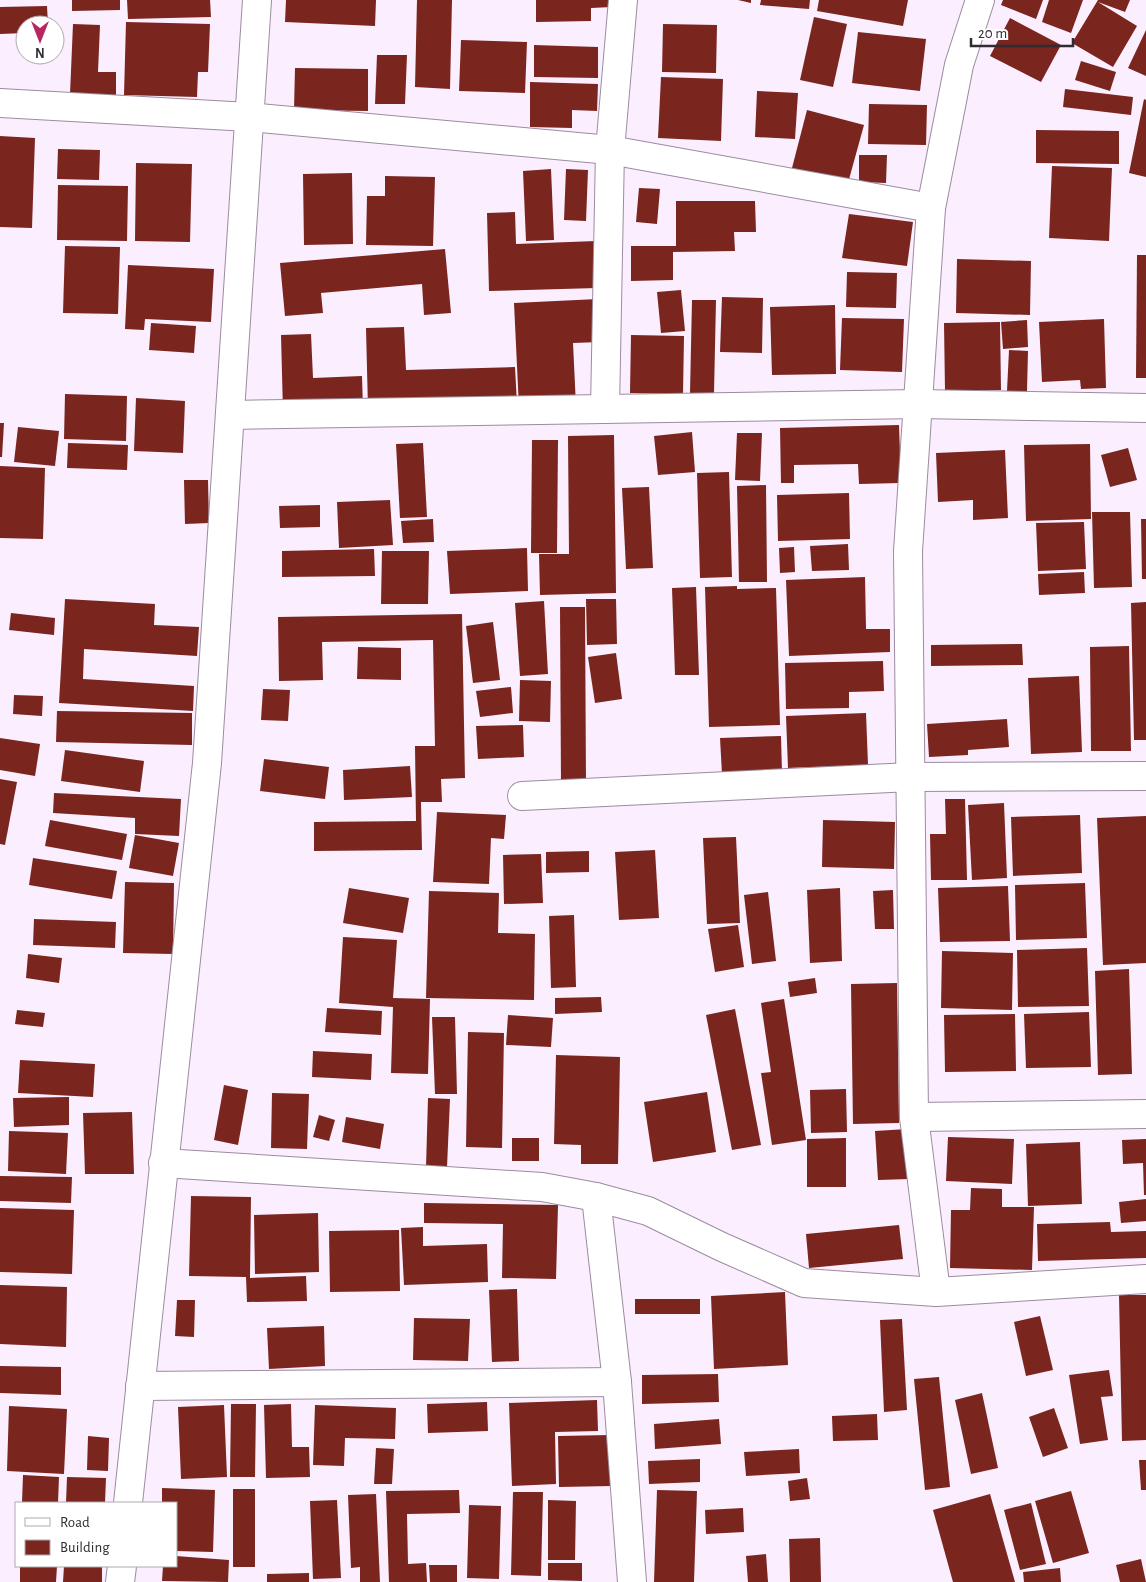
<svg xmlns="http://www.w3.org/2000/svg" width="1146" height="1582" font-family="'Alegreya Sans',sans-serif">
  <rect width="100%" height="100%" fill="#fbeefe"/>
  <g fill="#7a251e">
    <polygon points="72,0 120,0 120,10 72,11"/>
    <polygon points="127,0 210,0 211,17 128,19"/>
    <polygon points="286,0 376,0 375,26 285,22"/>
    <polygon points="417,0 452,0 450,89 415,87"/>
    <polygon points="536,0 612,0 612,7 591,8 591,21 536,22"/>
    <polygon points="738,0 751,0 751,3"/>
    <polygon points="761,0 810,0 809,9 760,5"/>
    <polygon points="819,0 908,0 903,26 817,11"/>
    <polygon points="1003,0 1043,0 1036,19 1001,5"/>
    <polygon points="1049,0 1083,0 1071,33 1042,22"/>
    <polygon points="1098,0 1130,0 1125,12 1098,2 1137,26 1113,67 1072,43"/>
    <polygon points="47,6 48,25 25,25 25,33 0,34 0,7"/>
    <polygon points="814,17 847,24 833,87 800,80"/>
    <polygon points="1010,18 1061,45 1041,82 990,56"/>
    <polygon points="126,22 210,24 208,72 198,72 197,97 124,95"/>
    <polygon points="73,24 100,25 98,72 116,72 116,95 70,94"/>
    <polygon points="663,24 717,25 716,73 662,72"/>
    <polygon points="1146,30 1146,76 1128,68"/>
    <polygon points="858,32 926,39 920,91 852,83"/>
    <polygon points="461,40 527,42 525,93 459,91"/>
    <polygon points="534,45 598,47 598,78 534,77"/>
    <polygon points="377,55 407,55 405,104 375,104"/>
    <polygon points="1081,61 1116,72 1110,91 1075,80"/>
    <polygon points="295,68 368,69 368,111 294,110"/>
    <polygon points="661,77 723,79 721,141 658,138"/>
    <polygon points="530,82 598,84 597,111 572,110 572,128 530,127"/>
    <polygon points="1065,89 1133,97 1131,115 1063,107"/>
    <polygon points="757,91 798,93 795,139 755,137"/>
    <polygon points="1144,99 1146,100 1146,177 1129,173"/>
    <polygon points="869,104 927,105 926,145 868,144"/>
    <polygon points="807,110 864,125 848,183 792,168"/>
    <polygon points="1036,130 1119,131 1119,164 1036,163"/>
    <polygon points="0,136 35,138 32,228 0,227"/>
    <polygon points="58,149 100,150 99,180 57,179"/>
    <polygon points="859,155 887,155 886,183 859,182"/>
    <polygon points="136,163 192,164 190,242 135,241"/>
    <polygon points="1052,166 1112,168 1109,241 1049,238"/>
    <polygon points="551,169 554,240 526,241 523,171"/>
    <polygon points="566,169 588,170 586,221 564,220"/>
    <polygon points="352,173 353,244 304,245 303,174"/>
    <polygon points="385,176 435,177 433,246 366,245 367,196 385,196"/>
    <polygon points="58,185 128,186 127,241 57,240"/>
    <polygon points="639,188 660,189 657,224 636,222"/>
    <polygon points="676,201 755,201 756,232 734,232 735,251 673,252 673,280 631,281 631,246 676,246"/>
    <polygon points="515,212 516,244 596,241 597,288 489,291 487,213"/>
    <polygon points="849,214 913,222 907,266 842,258"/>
    <polygon points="65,246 120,247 118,314 63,313"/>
    <polygon points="445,249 451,313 424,315 422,284 321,293 323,313 285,316 280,263"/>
    <polygon points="1137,255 1146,255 1146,378 1136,378"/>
    <polygon points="957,259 1031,261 1030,315 956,313"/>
    <polygon points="128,265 214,269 211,322 145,319 144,330 125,329"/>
    <polygon points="847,272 897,273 896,308 846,307"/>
    <polygon points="681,290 685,331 661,333 657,292"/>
    <polygon points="722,297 763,298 762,353 720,352"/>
    <polygon points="598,299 600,342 573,343 576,406 519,408 514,303"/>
    <polygon points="692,300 716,300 714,393 690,393"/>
    <polygon points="835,305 836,374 772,375 770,307"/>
    <polygon points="842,318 904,319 902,372 840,370"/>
    <polygon points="1104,319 1106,388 1081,389 1080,380 1042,382 1039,322"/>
    <polygon points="1027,320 1028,347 1003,349 1001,322"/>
    <polygon points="1000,322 1001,390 945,391 944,323"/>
    <polygon points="151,323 196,326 194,353 149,350"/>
    <polygon points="404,327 406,370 515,367 517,404 368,409 366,328"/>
    <polygon points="311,334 313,378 362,376 363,409 283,412 281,335"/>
    <polygon points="631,335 684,336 683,394 630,393"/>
    <polygon points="1009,350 1028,351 1027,391 1007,391"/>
    <polygon points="65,394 127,396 126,441 64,439"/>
    <polygon points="136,398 185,401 183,453 134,451"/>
    <polygon points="0,423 4,423 2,457 0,457"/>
    <polygon points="899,425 901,483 859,484 858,464 794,465 794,483 781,483 780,428"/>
    <polygon points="18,427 59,431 55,466 14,462"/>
    <polygon points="692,432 695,472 658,475 654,436"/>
    <polygon points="737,433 762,433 760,481 735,480"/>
    <polygon points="614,435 616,593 540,595 539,554 569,554 568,436"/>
    <polygon points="532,440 558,440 557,553 531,553"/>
    <polygon points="68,443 128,445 127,470 67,468"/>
    <polygon points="423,443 427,517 400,518 396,444"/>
    <polygon points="1090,444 1091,519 1026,521 1024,445"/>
    <polygon points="1128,448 1137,480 1110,487 1101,455"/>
    <polygon points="1005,450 1008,518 973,520 973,500 938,502 936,453"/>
    <polygon points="0,466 45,468 43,539 0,538"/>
    <polygon points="729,472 732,577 700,578 697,473"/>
    <polygon points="184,480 208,480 209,523 185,524"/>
    <polygon points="766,485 767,582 739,582 737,486"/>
    <polygon points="649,487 653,568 626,569 622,488"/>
    <polygon points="849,493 850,539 778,541 777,495"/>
    <polygon points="390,500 393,545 339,548 337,502"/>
    <polygon points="320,505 320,527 280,528 279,506"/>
    <polygon points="1092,512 1130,512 1132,587 1094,588"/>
    <polygon points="433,519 434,542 403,543 401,521"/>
    <polygon points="1141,519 1146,519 1146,579 1142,579"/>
    <polygon points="1084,522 1086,569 1038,571 1036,523"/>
    <polygon points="848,544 849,570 812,571 810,546"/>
    <polygon points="794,547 795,572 780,573 779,548"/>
    <polygon points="527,548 528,591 450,594 447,551"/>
    <polygon points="374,549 375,576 282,577 282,551"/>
    <polygon points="382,551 429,551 428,604 381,604"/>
    <polygon points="1084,572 1085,593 1039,595 1038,574"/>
    <polygon points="865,577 866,629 890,629 890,652 789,656 786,580"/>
    <polygon points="737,586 737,589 776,588 780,725 709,727 705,587"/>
    <polygon points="696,587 699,675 675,675 672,588"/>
    <polygon points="65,599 155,604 154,625 199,627 197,656 84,649 83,679 194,686 193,711 59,703"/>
    <polygon points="586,599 616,599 617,644 587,645"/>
    <polygon points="544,601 548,674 520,676 515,603"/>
    <polygon points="1146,602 1146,740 1134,740 1131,603"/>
    <polygon points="560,607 585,607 586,785 561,785"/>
    <polygon points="11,613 55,618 54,635 9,630"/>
    <polygon points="462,614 465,778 441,779 442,802 421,802 422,850 314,851 314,822 416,821 415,746 435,746 433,640 322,642 323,680 279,681 278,617"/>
    <polygon points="493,622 500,680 473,683 466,626"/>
    <polygon points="1022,644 1023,665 931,666 931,645"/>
    <polygon points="1129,646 1131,751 1091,751 1090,647"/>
    <polygon points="358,647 401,648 401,680 357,679"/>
    <polygon points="616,653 622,699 595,703 588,657"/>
    <polygon points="883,661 884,691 849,692 849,708 786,709 785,663"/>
    <polygon points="1079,676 1082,752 1031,754 1028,678"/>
    <polygon points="520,680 551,681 550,722 519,721"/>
    <polygon points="511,687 513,713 480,717 476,691"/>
    <polygon points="263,689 290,690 288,721 261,720"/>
    <polygon points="14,695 43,696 42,716 13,714"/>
    <polygon points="57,711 192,713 192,745 56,742"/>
    <polygon points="866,713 868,765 788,768 786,716"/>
    <polygon points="1007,719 1009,747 968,750 968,755 929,757 927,724"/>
    <polygon points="523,725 524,757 478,759 476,726"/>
    <polygon points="781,736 782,772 722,774 720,738"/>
    <polygon points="0,738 40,744 35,776 0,770"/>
    <polygon points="65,750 144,761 140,792 61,781"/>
    <polygon points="264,759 329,767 325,799 260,791"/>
    <polygon points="410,766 412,797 344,800 343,770"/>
    <polygon points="0,779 17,782 5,845 0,844"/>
    <polygon points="54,793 181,799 179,836 135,834 135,818 53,813"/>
    <polygon points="945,799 965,799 967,880 931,880 930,834 946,834"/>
    <polygon points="1004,803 1007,878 972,880 968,805"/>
    <polygon points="437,812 506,815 504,839 491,838 489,884 433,882"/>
    <polygon points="1080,815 1082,873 1013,876 1011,817"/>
    <polygon points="1146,816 1146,963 1103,965 1097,818"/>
    <polygon points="50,820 127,834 122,860 45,846"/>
    <polygon points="823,820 895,822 894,869 822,867"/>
    <polygon points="135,835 179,843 173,876 129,868"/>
    <polygon points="736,837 740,923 707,924 703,838"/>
    <polygon points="655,850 659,918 619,920 615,852"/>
    <polygon points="589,851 589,872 546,873 546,852"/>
    <polygon points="541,854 543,903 504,904 503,855"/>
    <polygon points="33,858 117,871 112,899 29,885"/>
    <polygon points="125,882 174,883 173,954 123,953"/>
    <polygon points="1085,883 1087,938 1016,940 1015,885"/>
    <polygon points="1008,886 1010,941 940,942 938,888"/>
    <polygon points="349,888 409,898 403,933 343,923"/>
    <polygon points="840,888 842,961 810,963 807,890"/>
    <polygon points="893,890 894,929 875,929 873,891"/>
    <polygon points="429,891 499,893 498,933 535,934 534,1000 426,998"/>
    <polygon points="768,892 776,961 752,964 744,895"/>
    <polygon points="574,915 576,987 551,988 549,916"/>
    <polygon points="34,919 116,922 115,948 33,945"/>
    <polygon points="738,925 744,967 715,972 708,929"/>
    <polygon points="343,937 397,940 393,998 430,999 428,1074 391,1073 393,1007 339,1003"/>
    <polygon points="1087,948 1089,1006 1018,1007 1017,950"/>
    <polygon points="942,951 1013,953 1012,1010 941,1008"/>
    <polygon points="28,954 62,958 59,983 26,978"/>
    <polygon points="1129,969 1132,1074 1098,1075 1095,971"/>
    <polygon points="815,978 817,993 790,997 788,982"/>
    <polygon points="897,983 899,1123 853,1124 851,984"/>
    <polygon points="601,997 602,1012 555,1014 555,998"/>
    <polygon points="784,999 806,1140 772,1145 761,1073 771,1072 761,1003"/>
    <polygon points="327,1008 382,1011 381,1035 325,1032"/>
    <polygon points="735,1009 761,1145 732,1150 706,1015"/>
    <polygon points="17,1010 45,1013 43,1027 15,1024"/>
    <polygon points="1089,1012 1091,1067 1026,1068 1024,1014"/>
    <polygon points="1015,1014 1016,1071 945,1072 944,1015"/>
    <polygon points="508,1015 553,1018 551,1047 506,1045"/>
    <polygon points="432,1017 455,1017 457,1094 435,1094"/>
    <polygon points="468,1032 504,1033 502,1148 466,1147"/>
    <polygon points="313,1051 372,1054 371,1080 312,1077"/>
    <polygon points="556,1055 620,1057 618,1164 581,1164 581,1145 554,1144"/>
    <polygon points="20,1060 95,1064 93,1097 18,1093"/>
    <polygon points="224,1085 248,1090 238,1145 214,1140"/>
    <polygon points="846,1089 847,1132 811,1133 810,1090"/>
    <polygon points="707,1092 716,1152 653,1162 644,1102"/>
    <polygon points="272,1093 309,1094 307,1149 271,1148"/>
    <polygon points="69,1097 69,1125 14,1127 13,1098"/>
    <polygon points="428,1098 450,1099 447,1167 426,1167"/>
    <polygon points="132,1112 134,1174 85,1174 83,1113"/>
    <polygon points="319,1115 335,1120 329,1141 313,1137"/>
    <polygon points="346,1117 384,1124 380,1149 342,1142"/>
    <polygon points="907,1129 909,1179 878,1180 875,1131"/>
    <polygon points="9,1131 68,1133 66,1174 8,1171"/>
    <polygon points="948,1137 1014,1139 1012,1184 946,1181"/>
    <rect x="512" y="1138" width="27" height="23"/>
    <polygon points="846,1138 846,1187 807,1187 807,1139"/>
    <polygon points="1146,1139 1146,1195 1144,1195 1143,1163 1123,1164 1122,1140"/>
    <polygon points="1080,1142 1082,1204 1028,1206 1026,1144"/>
    <polygon points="0,1176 72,1177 71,1203 0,1201"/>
    <polygon points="971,1188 1002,1189 1002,1207 1034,1207 1032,1270 950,1268 951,1210 970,1210"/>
    <polygon points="191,1196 251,1197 250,1278 306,1276 307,1301 247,1302 246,1277 189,1276"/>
    <polygon points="1146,1199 1146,1221 1121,1223 1119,1202"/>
    <polygon points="424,1203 558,1205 556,1279 502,1278 503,1224 424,1223"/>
    <polygon points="0,1208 74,1210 72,1274 0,1272"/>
    <polygon points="318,1213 319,1272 255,1274 254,1215"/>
    <polygon points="1110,1222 1111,1232 1146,1231 1146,1258 1038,1261 1037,1224"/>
    <polygon points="899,1225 903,1259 809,1268 806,1234"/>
    <polygon points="423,1227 423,1246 487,1244 488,1282 404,1285 401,1228"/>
    <polygon points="399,1230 400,1291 330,1292 329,1231"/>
    <polygon points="0,1285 67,1287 66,1347 0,1344"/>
    <polygon points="517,1289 519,1361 492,1362 489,1290"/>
    <polygon points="785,1292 788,1365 714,1369 711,1296"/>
    <polygon points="1119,1295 1146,1295 1146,1440 1122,1441"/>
    <rect x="635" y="1299" width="65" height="15"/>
    <polygon points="177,1300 195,1300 194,1337 175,1336"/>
    <polygon points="1040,1316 1053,1370 1026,1376 1014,1322"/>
    <polygon points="414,1318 470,1319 468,1361 413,1360"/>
    <polygon points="902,1319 907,1410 884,1412 880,1320"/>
    <polygon points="324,1326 325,1366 269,1369 267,1328"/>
    <polygon points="0,1366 61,1367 61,1395 0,1393"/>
    <polygon points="1109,1370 1113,1396 1101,1397 1108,1440 1080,1444 1069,1375"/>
    <polygon points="718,1374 719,1402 642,1404 642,1375"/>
    <polygon points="939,1377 950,1487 925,1490 914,1379"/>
    <polygon points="982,1393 998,1468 971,1474 955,1400"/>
    <polygon points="597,1400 598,1431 555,1432 556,1484 512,1486 509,1403"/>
    <polygon points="487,1402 488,1431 428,1433 427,1404"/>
    <polygon points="231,1404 256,1404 255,1477 230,1477"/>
    <polygon points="291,1404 292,1447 309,1447 310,1477 266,1478 264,1405"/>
    <polygon points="224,1405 227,1477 181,1479 178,1407"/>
    <polygon points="315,1405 396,1408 395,1439 345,1438 344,1466 313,1465"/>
    <polygon points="9,1406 67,1409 64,1474 7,1471"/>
    <polygon points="1054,1408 1068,1448 1043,1457 1029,1417"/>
    <polygon points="877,1414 878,1440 833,1441 832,1416"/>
    <polygon points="719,1419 721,1444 655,1449 654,1424"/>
    <polygon points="611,1435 612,1486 559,1487 558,1436"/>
    <polygon points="88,1436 109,1438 108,1471 87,1470"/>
    <polygon points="376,1448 394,1449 392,1484 374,1484"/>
    <polygon points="799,1449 800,1473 746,1476 744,1452"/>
    <polygon points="700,1459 700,1482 649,1484 648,1461"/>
    <polygon points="1139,1460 1146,1460 1146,1490 1141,1490"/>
    <polygon points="23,1475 59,1477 58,1503 22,1503"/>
    <polygon points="67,1477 106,1478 105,1503 66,1503"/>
    <polygon points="807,1478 810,1499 790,1501 788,1481"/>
    <polygon points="162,1488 215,1490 213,1552 176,1551 176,1503 162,1503"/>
    <rect x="233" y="1489" width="22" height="78"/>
    <polygon points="459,1490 460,1513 407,1514 408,1564 426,1563 427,1582 389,1582 386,1491"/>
    <polygon points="657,1490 697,1491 694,1582 654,1582"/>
    <polygon points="1071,1491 1089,1553 1053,1563 1035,1501"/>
    <polygon points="513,1492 543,1492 541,1576 511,1575"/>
    <polygon points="376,1494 380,1582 360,1582 360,1567 351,1568 348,1495"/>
    <polygon points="990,1494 1015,1582 953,1582 933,1510"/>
    <polygon points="337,1500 341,1578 313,1579 310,1501"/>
    <polygon points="548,1500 576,1501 575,1560 548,1560"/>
    <polygon points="1031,1503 1046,1564 1020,1570 1004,1510"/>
    <polygon points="469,1505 501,1506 499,1579 467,1578"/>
    <polygon points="743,1508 744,1532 706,1534 705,1510"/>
    <polygon points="820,1538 821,1582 790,1582 789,1539"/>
    <polygon points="766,1554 768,1582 748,1582 746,1556"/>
    <polygon points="176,1556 229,1560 228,1582 162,1581 163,1566 176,1566"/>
    <polygon points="1141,1559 1146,1582 1120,1582 1116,1565"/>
    <polygon points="548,1563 582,1563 582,1581 548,1580"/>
    <polygon points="429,1565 457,1565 457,1582 430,1582"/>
    <polygon points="20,1566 57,1566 56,1582 20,1582"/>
    <polygon points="64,1566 102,1566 102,1582 63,1582"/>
    <polygon points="1060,1568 1061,1582 1024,1582 1023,1572"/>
    <polygon points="309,1573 309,1582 267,1582 267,1574"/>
  </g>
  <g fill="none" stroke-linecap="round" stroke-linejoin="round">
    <defs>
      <g id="minor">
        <polyline points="0,103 249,117 610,150 931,208"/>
        <polyline points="605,409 610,150 623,0"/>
        <polyline points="230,415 918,404 1146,408"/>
        <polyline points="522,796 911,777 1146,776"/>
        <polyline points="914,1117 1146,1114"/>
        <polyline points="163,1163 542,1187 596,1197 648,1211 722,1247 804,1283 936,1292 1146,1279"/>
        <polyline points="596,1197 617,1382 632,1582"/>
        <polyline points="936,1292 914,1117 908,551 931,208 959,65 980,0"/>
        <polyline points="140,1386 617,1382"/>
        <polyline points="128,1503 207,763 257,0"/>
        <polyline points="120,1582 122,1566"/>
      </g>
    </defs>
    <use href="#minor" stroke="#9b8c9f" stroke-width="30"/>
    <use href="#minor" stroke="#fff" stroke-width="28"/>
  </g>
  <rect x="15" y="1502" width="162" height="65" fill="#ffffff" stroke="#adaaad"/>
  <rect x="25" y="1518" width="25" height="8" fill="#ffffff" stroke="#adaaad"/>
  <text x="60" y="1527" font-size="15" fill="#312b33">Road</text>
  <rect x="25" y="1540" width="25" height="15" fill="#7a251e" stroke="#adaaad"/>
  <text x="60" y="1552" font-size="15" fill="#312b33">Building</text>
  <g transform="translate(40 40) rotate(180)"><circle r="24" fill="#ffffff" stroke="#adaaad"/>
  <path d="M0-4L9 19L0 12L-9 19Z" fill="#b62960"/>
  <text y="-8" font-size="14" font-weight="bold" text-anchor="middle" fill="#312b33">N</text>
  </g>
  <path d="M971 38v8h102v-8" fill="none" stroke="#312b33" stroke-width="2.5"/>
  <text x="978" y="38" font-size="15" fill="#312b33" stroke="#ffffff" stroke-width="4" paint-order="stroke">20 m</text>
</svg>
